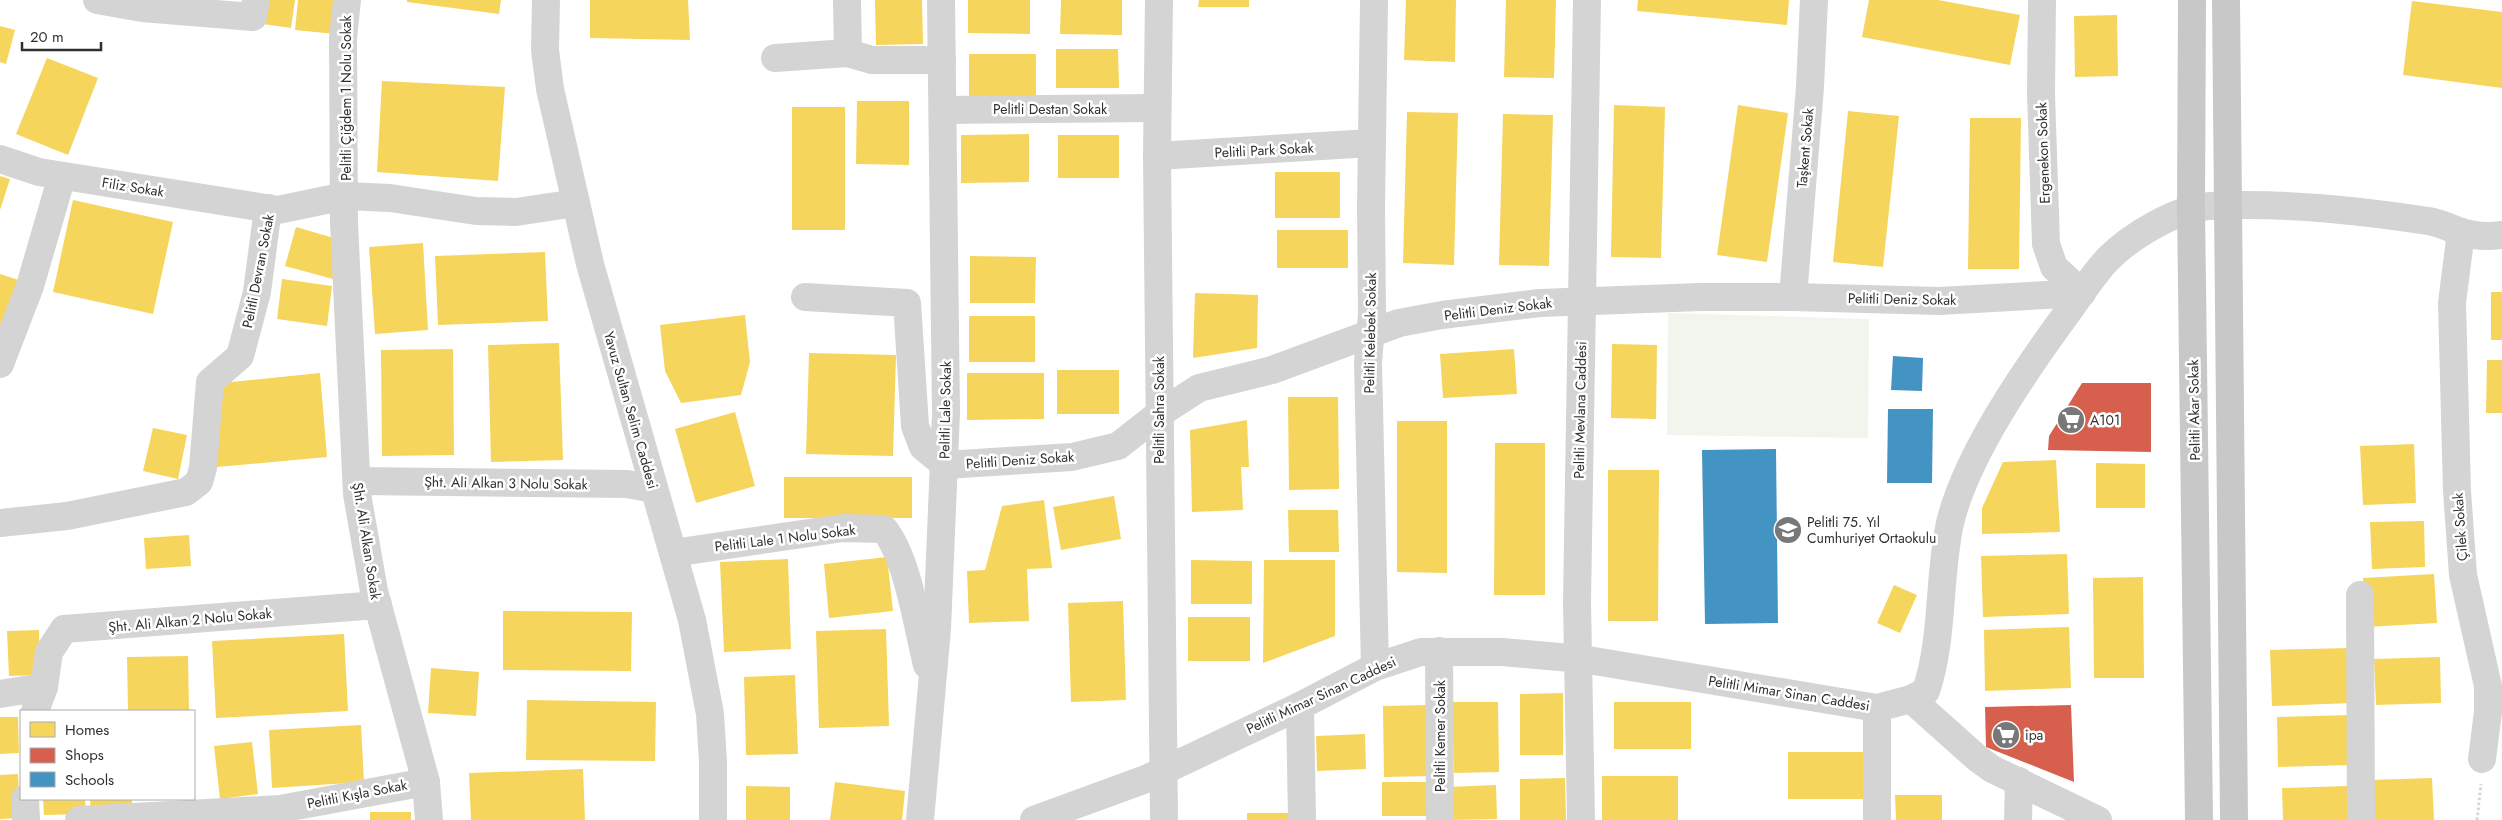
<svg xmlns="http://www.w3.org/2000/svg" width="2502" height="820" font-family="Jost,sans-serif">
  <rect width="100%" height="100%" fill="#fff"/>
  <polygon fill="#f2f5ed" points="1668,313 1869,319 1868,438 1667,435"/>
  <g fill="#f6d55c">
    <polygon points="266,0 295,0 291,28 263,24"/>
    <polygon points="298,0 339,0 335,34 295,30"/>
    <polygon points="407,0 501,0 499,14 407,2"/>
    <polygon points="590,0 688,0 690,40 590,38"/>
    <polygon points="875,0 922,0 923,44 876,45"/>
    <polygon points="968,0 1030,0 1030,34 968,33"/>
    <polygon points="1061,0 1122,0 1122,35 1060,34"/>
    <polygon points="1199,0 1249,0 1249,7 1198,7"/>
    <polygon points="1406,0 1456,0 1455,62 1404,60"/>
    <polygon points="1506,0 1556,0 1554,78 1504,77"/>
    <polygon points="1638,0 1789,0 1787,25 1637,11"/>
    <polygon points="1869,0 1938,0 2020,15 2010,65 1862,37"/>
    <polygon points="2412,1 2502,12 2502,88 2403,75"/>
    <polygon points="2117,15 2118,76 2075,77 2074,16"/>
    <polygon points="0,26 15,30 6,64 0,62"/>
    <polygon points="1056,49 1118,49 1119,88 1056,88"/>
    <polygon points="969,54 1036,54 1036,102 969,101"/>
    <polygon points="47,58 98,78 68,155 16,134"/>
    <polygon points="382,81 505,87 498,181 377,172"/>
    <polygon points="857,101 909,101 909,165 856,164"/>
    <polygon points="1614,105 1665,107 1661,258 1611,257"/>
    <polygon points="1738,105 1788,113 1767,262 1717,255"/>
    <rect x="792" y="107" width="53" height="123"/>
    <polygon points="1848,111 1899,116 1883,267 1833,262"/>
    <polygon points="1407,112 1458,113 1454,265 1403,263"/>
    <polygon points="1503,114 1553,115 1549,266 1499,265"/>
    <polygon points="1970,118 2021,118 2019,269 1968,269"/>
    <polygon points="1029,134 1029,182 961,183 961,135"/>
    <rect x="1058" y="135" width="61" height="43"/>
    <rect x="1275" y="172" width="65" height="46"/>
    <polygon points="0,176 10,179 0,210"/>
    <polygon points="73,200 173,222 153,314 53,292"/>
    <polygon points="296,227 344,241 333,279 285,266"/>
    <rect x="1277" y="230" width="71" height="38"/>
    <polygon points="423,243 428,330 375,334 369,247"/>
    <polygon points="545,252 548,321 438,325 435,256"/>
    <polygon points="970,256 1036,257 1035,303 970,303"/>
    <polygon points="0,274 28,283 0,326"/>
    <polygon points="282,279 332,286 327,326 277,319"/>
    <rect x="2491" y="292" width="11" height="48"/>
    <polygon points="1195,293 1258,295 1257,348 1193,358"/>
    <polygon points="745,315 750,362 741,395 681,403 665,371 660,325"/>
    <rect x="969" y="316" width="66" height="46"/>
    <polygon points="559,343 563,460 491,462 488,345"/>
    <polygon points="1612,344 1657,345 1656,419 1611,418"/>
    <polygon points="453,349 454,455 382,456 381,350"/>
    <polygon points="1514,349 1517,394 1443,398 1440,354"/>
    <polygon points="809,353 896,355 893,456 806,454"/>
    <polygon points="2487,360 2502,360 2502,413 2486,413"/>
    <rect x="1057" y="370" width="62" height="44"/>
    <polygon points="320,373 327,457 217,467 212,384"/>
    <polygon points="967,373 1044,373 1044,419 967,420"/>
    <polygon points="1288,397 1338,397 1339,489 1289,490"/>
    <polygon points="735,412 755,486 696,503 675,429"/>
    <polygon points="1247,420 1249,467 1241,467 1243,510 1192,512 1190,430"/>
    <polygon points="1397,421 1447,421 1447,573 1397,572"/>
    <polygon points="153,428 187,435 178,479 143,471"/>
    <polygon points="1495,443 1545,443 1545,595 1494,595"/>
    <polygon points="2414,444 2416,503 2363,505 2360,446"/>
    <polygon points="2056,460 2060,532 1982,534 1982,508 2003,462"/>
    <polygon points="2096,463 2145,464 2145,508 2096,508"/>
    <polygon points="1608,470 1659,470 1658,621 1608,621"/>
    <rect x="784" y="477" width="128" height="41"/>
    <polygon points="1114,496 1121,539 1061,550 1053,507"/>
    <polygon points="1044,500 1052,568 1027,569 1029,621 969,623 967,571 985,570 1002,506"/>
    <polygon points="1288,510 1338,510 1339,552 1289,552"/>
    <polygon points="2424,521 2425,567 2372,569 2370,522"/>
    <polygon points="189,535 191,566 146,569 144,538"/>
    <polygon points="2067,554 2069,614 1983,617 1981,556"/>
    <polygon points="887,557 893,611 829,618 824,564"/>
    <polygon points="788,559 791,649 724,652 720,562"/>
    <polygon points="1191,560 1252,561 1252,604 1191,604"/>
    <polygon points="1264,560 1335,560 1335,636 1263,663"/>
    <polygon points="2434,574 2437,623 2366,627 2363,578"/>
    <polygon points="2143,577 2144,678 2094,678 2093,578"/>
    <polygon points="1894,585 1917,595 1900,633 1877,623"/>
    <polygon points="1123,601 1126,700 1071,702 1068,603"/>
    <polygon points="503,611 632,612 631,671 503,670"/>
    <rect x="1188" y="617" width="62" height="44"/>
    <polygon points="2069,627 2071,688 1985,691 1984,630"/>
    <polygon points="886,629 889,726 819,728 816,631"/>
    <polygon points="39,630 40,675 9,676 7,631"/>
    <polygon points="344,634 348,711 216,718 212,641"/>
    <polygon points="2350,648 2352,703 2272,706 2270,650"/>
    <polygon points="188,656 189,711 128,711 127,657"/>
    <polygon points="2440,657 2441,703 2376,705 2374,659"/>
    <polygon points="431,668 479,672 476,716 428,713"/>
    <polygon points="795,675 798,754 746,755 744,677"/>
    <polygon points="1563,693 1563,755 1520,755 1520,694"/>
    <polygon points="527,700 656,702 655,761 526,760"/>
    <polygon points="1452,702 1498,702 1499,772 1454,773"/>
    <rect x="1614" y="702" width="77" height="47"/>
    <polygon points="1428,705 1430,776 1384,777 1383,706"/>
    <polygon points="2351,715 2353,765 2278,767 2277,717"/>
    <polygon points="0,717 18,717 19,753 0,754"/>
    <polygon points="361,725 364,782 272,788 269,730"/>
    <polygon points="1365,734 1366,769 1317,771 1316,736"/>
    <polygon points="252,742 258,794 220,799 214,746"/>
    <polygon points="1788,752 1865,752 1864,799 1788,799"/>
    <polygon points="583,769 585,820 471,820 469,773"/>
    <polygon points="18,774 20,818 0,819 0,775"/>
    <rect x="1602" y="776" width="76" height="44"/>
    <polygon points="1565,778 1566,820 1520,820 1520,779"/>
    <polygon points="2432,778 2434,820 2372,820 2370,780"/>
    <polygon points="835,782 905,791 902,820 830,820"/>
    <rect x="1382" y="782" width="49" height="34"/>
    <polygon points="1496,785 1497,819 1448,820 1447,787"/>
    <polygon points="746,786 790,787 790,820 746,820"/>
    <polygon points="2348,786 2348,820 2283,820 2282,788"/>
    <polygon points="1895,795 1942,795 1942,820 1896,820"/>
    <polygon points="43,799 85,799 86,814 44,815"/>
    <polygon points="90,799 132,799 132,811 91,812"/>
    <rect x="370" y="812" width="41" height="8"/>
    <rect x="1247" y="813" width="46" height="7"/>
  </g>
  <g fill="#d6604d">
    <polygon points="2082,383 2151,383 2151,452 2048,450 2049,436"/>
    <polygon points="2071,705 2074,782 1986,747 1985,707"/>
  </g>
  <g fill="#4393c3">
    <polygon points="1893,356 1923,358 1922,391 1891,390"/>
    <polygon points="1888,409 1933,409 1932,483 1887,483"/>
    <polygon points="1776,449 1778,623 1705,624 1702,450"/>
  </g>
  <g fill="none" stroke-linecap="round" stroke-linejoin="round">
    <polyline stroke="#d4d4d4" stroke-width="3" stroke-dasharray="2.5 2.5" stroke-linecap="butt" points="2477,820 2481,784"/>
    <g stroke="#d4d4d4" stroke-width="28">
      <polyline points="97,0 142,8 253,17 256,0"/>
      <polyline points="347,0 343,38 344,223 357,494 374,591 426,782 429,820"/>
      <polyline points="546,0 545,50 550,89 590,264 692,620 710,714 713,762 713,820"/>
      <polyline points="847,0 848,53 872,60 942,60"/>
      <polyline points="1159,0 1157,156 1164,820"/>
      <polyline points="1374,0 1371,207 1372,314 1368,363 1375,667"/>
      <polyline points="2042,0 2041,94 2046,244 2054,267 2082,293"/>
      <polyline points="775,58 848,53"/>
      <polyline points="943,110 1157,108"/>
      <polyline points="1157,156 1371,143"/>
      <polyline points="0,159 39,172 278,210 345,196 390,198 476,211 516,212 576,203"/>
      <polyline points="2461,232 2452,303 2457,491 2463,575 2488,686 2488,712 2482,759"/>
      <polyline points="805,297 907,303 915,426 923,447 945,465 1072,457 1118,446 1159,414 1199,388 1272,370 1399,323 1442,315 1540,303 1700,297 1793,297 1939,301 2082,293"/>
      <polyline points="1793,297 1810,87 1814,0"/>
      <polyline points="0,364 30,286 62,176"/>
      <polyline points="357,481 627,484 654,489"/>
      <polyline points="0,523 67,516 186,492 199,482 203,468 210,382 240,356 257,292 268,208"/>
      <path d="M 673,553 L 843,528 L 884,529 C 908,559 917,625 927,665"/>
      <polyline points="2360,595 2361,820"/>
      <polyline points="1439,651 1440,820"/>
      <polyline points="44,687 49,652 64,629 378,605"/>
      <polyline points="0,694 44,687 35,711"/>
      <polyline points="1911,699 1977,758 1992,769 2098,820"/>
      <polyline points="1300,706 1302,820"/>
      <polyline points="25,799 26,820"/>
      <polyline points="79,820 280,809 426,782"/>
      <polyline points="920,820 937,629 946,413 941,0"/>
      <path d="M 1034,820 L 1146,779 L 1300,706 L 1375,667 L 1421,652 L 1502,652 L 1582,659 L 1877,708 L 1911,699 L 1926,691 C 1944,637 1938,578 1950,523 C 1966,456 2024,372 2065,316 C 2079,297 2092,276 2108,259 C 2131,236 2177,208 2210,206 C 2282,202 2357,210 2428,221 C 2438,222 2448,227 2458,231 C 2472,236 2487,237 2502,235"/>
      <polyline points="1581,820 1577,602 1587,0"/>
      <polyline points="1877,820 1877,708"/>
      <polyline points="2018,820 2019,781"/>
    </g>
    <g stroke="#c8c8c8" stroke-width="28">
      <polyline points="2192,0 2191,209 2199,820"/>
      <polyline points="2226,0 2234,820"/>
    </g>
  </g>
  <defs>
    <symbol id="supermarket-disc" viewBox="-11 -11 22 22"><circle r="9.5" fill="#787878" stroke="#fff"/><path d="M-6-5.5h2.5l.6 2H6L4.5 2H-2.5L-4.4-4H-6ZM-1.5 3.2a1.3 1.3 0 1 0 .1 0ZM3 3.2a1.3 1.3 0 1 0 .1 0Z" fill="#fff"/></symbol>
    <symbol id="school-disc" viewBox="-11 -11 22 22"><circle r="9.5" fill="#787878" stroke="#fff"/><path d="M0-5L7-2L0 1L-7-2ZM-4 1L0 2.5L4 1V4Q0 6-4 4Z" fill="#fff"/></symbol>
  </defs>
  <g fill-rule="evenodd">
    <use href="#supermarket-disc" x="2055" y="404" width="32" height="32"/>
    <use href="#school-disc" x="1772" y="514" width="32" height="32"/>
    <use href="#supermarket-disc" x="1990" y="719" width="32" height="32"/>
  </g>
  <g text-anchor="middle" stroke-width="5" stroke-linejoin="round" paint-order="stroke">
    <g font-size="14" fill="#303030" stroke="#fff">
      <text transform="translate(346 98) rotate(-90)" y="5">Pelitli Çiğdem 1 Nolu Sokak</text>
      <text x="1050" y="114">Pelitli Destan Sokak</text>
      <text transform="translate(1805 148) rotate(-85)" y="5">Taşkent Sokak</text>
      <text transform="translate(1264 150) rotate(-3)" y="5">Pelitli Park Sokak</text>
      <text transform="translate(2043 153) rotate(-92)" y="5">Ergenekon Sokak</text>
      <text transform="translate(133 187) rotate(9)" y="5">Filiz Sokak</text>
      <text transform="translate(258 271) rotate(-79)" y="5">Pelitli Devran Sokak</text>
      <text transform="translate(1902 299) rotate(1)" y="5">Pelitli Deniz Sokak</text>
      <text transform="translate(1498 309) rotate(-7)" y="5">Pelitli Deniz Sokak</text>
      <text transform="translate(1370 333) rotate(-89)" y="5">Pelitli Kelebek Sokak</text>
      <text transform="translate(631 410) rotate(74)" y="5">Yavuz Sultan Selim Caddesi</text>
      <text transform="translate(945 410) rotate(-89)" y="5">Pelitli Lale Sokak</text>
      <text transform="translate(1159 410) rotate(-90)" y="5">Pelitli Sahra Sokak</text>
      <text transform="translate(1580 410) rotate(-89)" y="5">Pelitli Mevlana Caddesi</text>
      <text transform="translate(2194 410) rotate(-91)" y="5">Pelitli Akar Sokak</text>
      <text transform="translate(1020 460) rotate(-4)" y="5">Pelitli Deniz Sokak</text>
      <text transform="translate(506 483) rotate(1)" y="5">Şht. Ali Alkan 3 Nolu Sokak</text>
      <text transform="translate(2460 527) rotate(-94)" y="5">Çilek Sokak</text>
      <text transform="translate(785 538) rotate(-7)" y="5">Pelitli Lale 1 Nolu Sokak</text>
      <text transform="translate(367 541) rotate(81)" y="5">Şht. Ali Alkan Sokak</text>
      <text transform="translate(190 620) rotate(-5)" y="5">Şht. Ali Alkan 2 Nolu Sokak</text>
      <text transform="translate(1789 693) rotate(9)" y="5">Pelitli Mimar Sinan Caddesi</text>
      <text transform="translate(1321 695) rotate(-25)" y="5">Pelitli Mimar Sinan Caddesi</text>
      <text transform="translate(1440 736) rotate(-90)" y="5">Pelitli Kemer Sokak</text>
      <text transform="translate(357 794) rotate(-11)" y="5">Pelitli Kışla Sokak</text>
    </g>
    <g font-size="14" fill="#303030" stroke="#fff" text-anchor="start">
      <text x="2090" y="425">A101</text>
      <text x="1807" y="527">Pelitli 75. Yıl<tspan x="1807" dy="16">Cumhuriyet Ortaokulu</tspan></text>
      <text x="2025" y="740">ipa</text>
    </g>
  </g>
  <rect x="20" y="710" width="175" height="90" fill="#ffffff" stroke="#acacac"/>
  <rect x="30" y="722" width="25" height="15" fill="#f6d55c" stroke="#acacac"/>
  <text x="65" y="735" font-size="15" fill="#303030">Homes</text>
  <rect x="30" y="748" width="25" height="15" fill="#d6604d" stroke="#acacac"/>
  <text x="65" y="760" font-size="15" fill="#303030">Shops</text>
  <rect x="30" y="772" width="25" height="15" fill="#4393c3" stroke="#acacac"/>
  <text x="65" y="785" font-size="15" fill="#303030">Schools</text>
  <path d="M22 42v8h79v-8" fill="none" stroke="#303030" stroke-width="2.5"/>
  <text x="30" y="42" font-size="15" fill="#303030" stroke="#ffffff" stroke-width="4" paint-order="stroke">20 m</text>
</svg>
